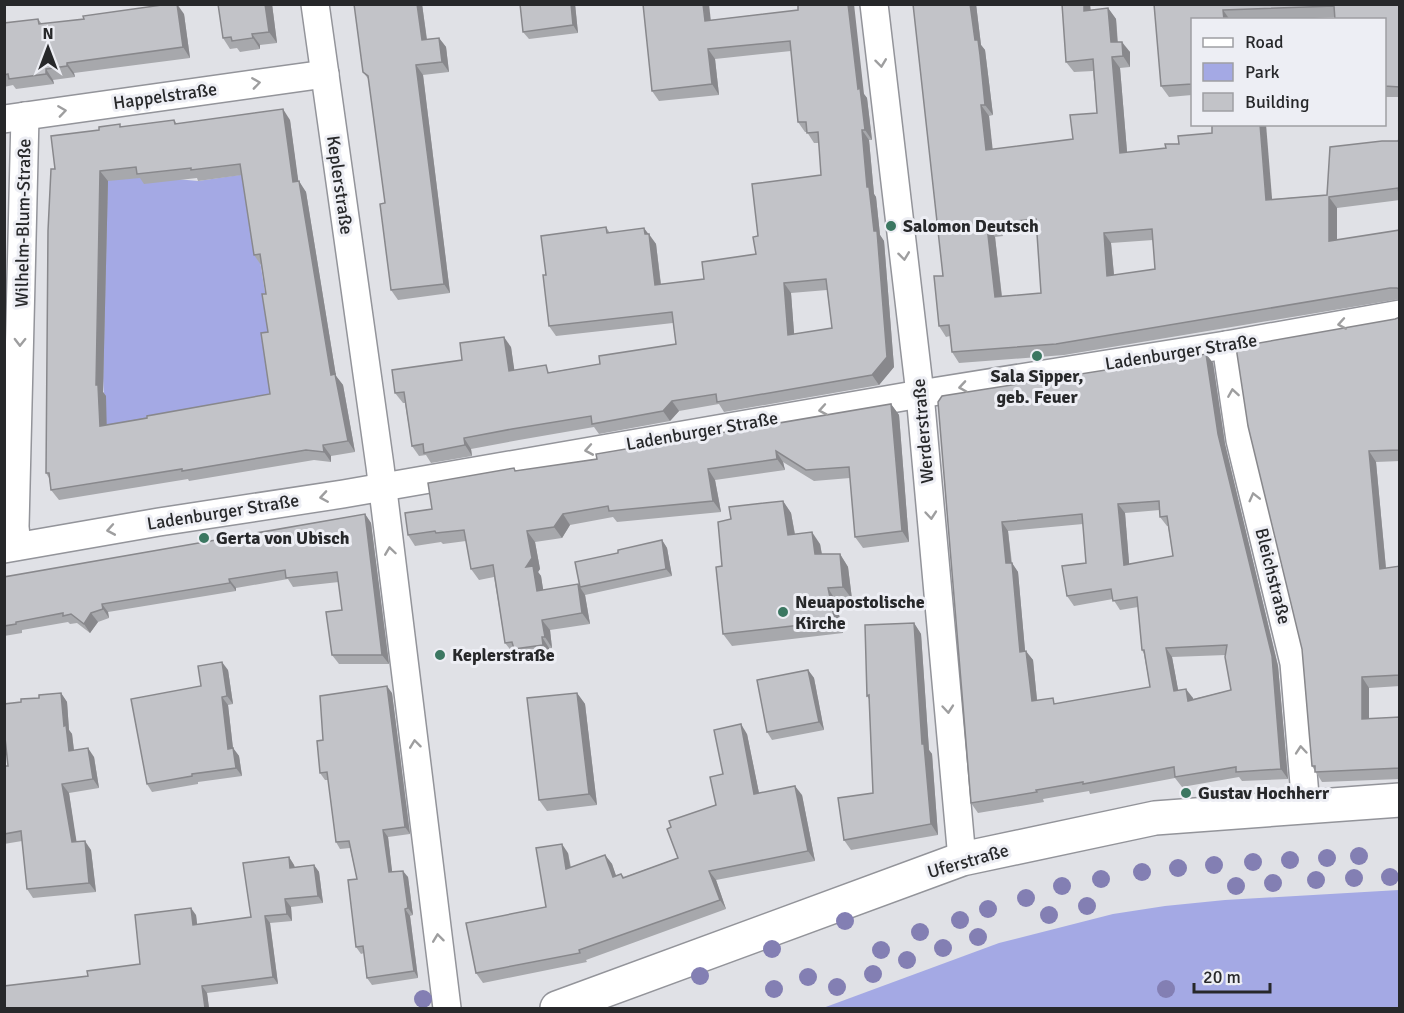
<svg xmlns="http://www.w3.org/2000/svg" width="1404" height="1013" font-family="Signika,sans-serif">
  <rect width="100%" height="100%" fill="#e0e1e6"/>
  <g fill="#a4a9e4">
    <polygon points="246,174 285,416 106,437 93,180 143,176 198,181"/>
    <polygon points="1399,890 1399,1008 823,1008 999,943 1113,914 1165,906 1225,900"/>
  </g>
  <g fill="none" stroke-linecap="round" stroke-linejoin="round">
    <defs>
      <g id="minor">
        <polyline points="315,4 380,466 447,1008"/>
        <polyline points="874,4 920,394 962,859"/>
        <polyline points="4,119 325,74"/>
        <polyline points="1226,345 1240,440 1294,663 1306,808"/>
        <polyline points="17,546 15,527 25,116"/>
        <polyline points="4,549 159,522 343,494 920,394 1226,345 1400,314"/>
      </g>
      <polyline id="tertiary" points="557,1008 962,859 1155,818 1400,800"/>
    </defs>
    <use href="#minor" stroke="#93949a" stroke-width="30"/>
    <use href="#tertiary" stroke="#93949a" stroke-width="36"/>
    <use href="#minor" stroke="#fff" stroke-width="27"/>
    <use href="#tertiary" stroke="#fff" stroke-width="33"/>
  </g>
  <g fill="#837fb3">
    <circle cx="1359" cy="856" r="9"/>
    <circle cx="1327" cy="858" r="9"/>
    <circle cx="1290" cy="860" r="9"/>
    <circle cx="1253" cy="862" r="9"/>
    <circle cx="1214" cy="865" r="9"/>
    <circle cx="1178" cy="868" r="9"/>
    <circle cx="1142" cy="872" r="9"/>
    <circle cx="1390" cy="877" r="9"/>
    <circle cx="1354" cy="878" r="9"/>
    <circle cx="1101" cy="879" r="9"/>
    <circle cx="1316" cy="880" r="9"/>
    <circle cx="1273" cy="883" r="9"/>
    <circle cx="1062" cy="886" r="9"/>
    <circle cx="1236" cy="886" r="9"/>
    <circle cx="1026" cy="898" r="9"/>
    <circle cx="1087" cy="906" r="9"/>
    <circle cx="988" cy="909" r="9"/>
    <circle cx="1049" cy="915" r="9"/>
    <circle cx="960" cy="920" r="9"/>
    <circle cx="845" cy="921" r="9"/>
    <circle cx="920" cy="932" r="9"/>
    <circle cx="978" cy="937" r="9"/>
    <circle cx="943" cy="948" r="9"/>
    <circle cx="772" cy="949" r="9"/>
    <circle cx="881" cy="950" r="9"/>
    <circle cx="907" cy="960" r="9"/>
    <circle cx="873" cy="974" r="9"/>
    <circle cx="700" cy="976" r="9"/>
    <circle cx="808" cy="977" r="9"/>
    <circle cx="837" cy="987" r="9"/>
    <circle cx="774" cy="989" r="9"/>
    <circle cx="1166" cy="989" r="9"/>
    <circle cx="423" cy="999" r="9"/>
  </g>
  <g fill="#a7a8ac" fill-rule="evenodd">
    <polygon points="218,4 272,4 277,43 260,45 260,49 240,52 237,48 230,49 223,38"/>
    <polygon points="422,4 427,39 439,38 446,47 449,72 423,75 450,293 398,300 391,290 385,203 369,80 363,72"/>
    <polygon points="520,4 575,4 578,33 529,39 523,32"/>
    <path d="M 913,4 L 976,4 L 981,45 L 985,50 L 987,66 L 993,115 L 989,116 L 992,150 L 1073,139 L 1097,113 L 1093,71 L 1074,72 L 1066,62 L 1091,10 L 1108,8 L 1116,19 L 1118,42 L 1130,52 L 1130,67 L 1120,68 L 1127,152 L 1272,199 L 1327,195 L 1398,141 L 1400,200 L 1337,208 L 1337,240 L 1400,230 L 1400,299 L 1064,355 L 959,363 L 952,352 L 950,336 L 946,337 L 939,326 L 943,276 ZM 1037,230 L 1041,293 L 1002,296 L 995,237 L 1003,236 L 1002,234 ZM 1153,240 L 1155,269 L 1114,275 L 1111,243 Z"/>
    <polygon points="1154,4 1400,4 1400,97 1384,97 1384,20 1335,17 1269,20 1192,20 1192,95 1169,97 1161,86"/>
    <path d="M 798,10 L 867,98 L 872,140 L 869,140 L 874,194 L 876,197 L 880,235 L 884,241 L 894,367 L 879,385 L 724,412 L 719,404 L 679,411 L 670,421 L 599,434 L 594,427 L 519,440 L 471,449 L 472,456 L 431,463 L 426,455 L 419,456 L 412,446 L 405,403 L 403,403 L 395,393 L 462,360 L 511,347 L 514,370 L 551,372 L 600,364 L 676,344 L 673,323 L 556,336 L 549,326 L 546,275 L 606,227 L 610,233 L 649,234 L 656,244 L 661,284 L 704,279 L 756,254 L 758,236 L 821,175 L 819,143 L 814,143 L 807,132 L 805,132 L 798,122 L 791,51 L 715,59 L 719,95 L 659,101 L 652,91 L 711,20 ZM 827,290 L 832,328 L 794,334 L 791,293 Z"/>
    <polygon points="184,14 190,58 74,73 75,77 53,80 54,84 16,89 13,85 4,87 4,23 38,19 42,24"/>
    <path d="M 174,120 L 177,124 L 290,120 L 298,182 L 306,192 L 336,376 L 343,385 L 355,452 L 331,456 L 331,462 L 314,460 L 189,481 L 188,479 L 59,500 L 51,490 L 49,478 L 46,473 L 55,169 L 99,130 ZM 242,175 L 254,255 L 261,265 L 266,294 L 270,394 L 106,425 L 106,396 L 103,392 L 108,181 L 140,178 L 144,184 L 197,178 L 198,181 Z"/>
    <polygon points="1400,317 1400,461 1376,462 1386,568 1400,566 1400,686 1369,688 1369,719 1400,717 1400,779 1322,782 1312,766 1302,649 1395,319"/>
    <path d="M 1206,354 L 1213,363 L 1225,444 L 1278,666 L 1288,779 L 1242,781 L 1239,777 L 1182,787 L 1175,778 L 1090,794 L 1089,791 L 1043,799 L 1044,802 L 978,813 L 971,803 L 938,402 ZM 1160,510 L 1160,517 L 1167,526 L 1168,526 L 1173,556 L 1129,564 L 1125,513 ZM 1083,524 L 1086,563 L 1067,596 L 1074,606 L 1113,599 L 1120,610 L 1138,607 L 1142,650 L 1144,654 L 1150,687 L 1057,704 L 1037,700 L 1033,660 L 1025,651 L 1018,572 L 1012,563 L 1008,531 ZM 1226,655 L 1231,690 L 1193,699 L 1193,698 L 1178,690 L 1172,657 Z"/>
    <polygon points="891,404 899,415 909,542 863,548 855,537 850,478 814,481 783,462 785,470 715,480 721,512 617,522 613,517 570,525 562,538 535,542 540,569 538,572 541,576 543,590 578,584 580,587 618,553 662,540 667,548 672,576 585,595 590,624 550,630 552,648 549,648 550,656 521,660 516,653 513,653 505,643 494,577 479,580 471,569 466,541 443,544 441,542 415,546 408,535 432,509 517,471 597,459"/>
    <polygon points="783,501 791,513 795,534 820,544 822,554 840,554 848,567 852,599 836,601 843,633 732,646 723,634 731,519"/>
    <polygon points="365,514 371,523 389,664 339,664 332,655 342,610 339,582 293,587 288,579 236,588 236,591 108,612 109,618 98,622 90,633 77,623 70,624 68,622 22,630 22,633 4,636 4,577"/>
    <polygon points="914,623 921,634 929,750 932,754 938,835 851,850 844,840 873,793 869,699 867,696"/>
    <polygon points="228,670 233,704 228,705 233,748 239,756 242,776 198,782 198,784 152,792 147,784 201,686"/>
    <polygon points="808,670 814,678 824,730 772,740 767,732"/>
    <polygon points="61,693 67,702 69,730 72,734 74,750 94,757 99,788 69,793 76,842 91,850 96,892 33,898 27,889 22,841 4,844 4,766 8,766 21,702"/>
    <polygon points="392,693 410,834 388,837 392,872 408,877 413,915 410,916 418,978 372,985 367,978 364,953 361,954 356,947 357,879 350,848 340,849 336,842 328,780 325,780 320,773 323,740"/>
    <polygon points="577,693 585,704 597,805 547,811 539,800"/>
    <polygon points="747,734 759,793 802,795 815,861 716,880 726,909 586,960 587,962 483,983 476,973 546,907 568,853 571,867 605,855 612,864 616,876 621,874 624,877 678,858 716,805 723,774"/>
    <polygon points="289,857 294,865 295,867 314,865 319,872 323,903 291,907 292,921 270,923 278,984 207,993 209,1008 4,1008 88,976 140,964 196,915 197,924 251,917"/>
  </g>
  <g fill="#88888c">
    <polygon points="177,4 184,14 190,58 183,47"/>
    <polygon points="265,4 272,4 277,43 269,32"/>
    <polygon points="417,4 422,4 428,49 422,40"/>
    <polygon points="571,4 575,4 578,33 573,25"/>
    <polygon points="703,4 709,4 712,31 705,21"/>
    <polygon points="848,4 854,4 864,94 867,98 872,140 865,130 858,89"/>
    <polygon points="970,4 976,4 981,45 985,50 993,115 985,105 975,40"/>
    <polygon points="1084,4 1090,4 1092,21 1084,11"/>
    <polygon points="1108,8 1116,19 1118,52 1111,42"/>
    <polygon points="1223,10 1230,20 1224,20"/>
    <polygon points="252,34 260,45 260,49 253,38"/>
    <polygon points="439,38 446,47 449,72 442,62"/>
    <polygon points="1122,42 1130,52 1130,67 1123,56"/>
    <polygon points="708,49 715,59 719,95 712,84"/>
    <polygon points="1112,57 1120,68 1128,163 1120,153"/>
    <polygon points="67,63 74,73 75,77 67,66"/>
    <polygon points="416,65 423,75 450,293 444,284"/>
    <polygon points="46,69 53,80 54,84 46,74"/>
    <polygon points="981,105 989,116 994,161 986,150"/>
    <polygon points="283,109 290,120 300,193 293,182"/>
    <polygon points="1260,124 1266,124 1273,210 1266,200"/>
    <polygon points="862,130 869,140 874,194 876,197 880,235 884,241 894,367 879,385 872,375 874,231 867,187"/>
    <polygon points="100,171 108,181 103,392 106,396 107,436 100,426 96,385"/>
    <polygon points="299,181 306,192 336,376 343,385 355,452 348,441 331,375"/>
    <polygon points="1329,197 1337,208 1337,252 1329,241"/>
    <polygon points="995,223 1002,234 1003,236 995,226"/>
    <polygon points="987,226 995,237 1003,308 995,297"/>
    <polygon points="644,228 656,244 662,295 655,285"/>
    <polygon points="1104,233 1111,243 1115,286 1107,276"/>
    <polygon points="784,283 791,293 795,345 788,335"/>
    <polygon points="504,337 511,347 516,381 509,371"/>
    <polygon points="1206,354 1213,363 1225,444 1278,666 1288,779 1281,769 1218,434"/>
    <polygon points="672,401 679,411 670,421 663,411"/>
    <polygon points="891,404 899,415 909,542 902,531"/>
    <polygon points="464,438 471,449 472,456 465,445"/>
    <polygon points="323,445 331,456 331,462 324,452"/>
    <polygon points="776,451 783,462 785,470 777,459"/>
    <polygon points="1369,451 1376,462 1387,580 1380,569"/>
    <polygon points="708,469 715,480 721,512 713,501"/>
    <polygon points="783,501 791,513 797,547 788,535"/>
    <polygon points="1118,504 1125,513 1130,574 1124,565"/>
    <polygon points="365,514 371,523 389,664 382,655"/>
    <polygon points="563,514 570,525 562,538 554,527"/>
    <polygon points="1002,522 1008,531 1012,570 1012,563 1018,572 1026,661 1020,652 1006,563"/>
    <polygon points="527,531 535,542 540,569 538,572 541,576 545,601 537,591 526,567"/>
    <polygon points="812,532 820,544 824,567 815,554"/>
    <polygon points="662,540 667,548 672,576 666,569"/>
    <polygon points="840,554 848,567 852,599 843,587"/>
    <polygon points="229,579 236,588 236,591 230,583"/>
    <polygon points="578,584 585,595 590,624 582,613"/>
    <polygon points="828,588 836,601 843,633 835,621"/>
    <polygon points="102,604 108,612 109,618 103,609"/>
    <polygon points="91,613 98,622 90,633 84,624"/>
    <polygon points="542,620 550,630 552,648 545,637"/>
    <polygon points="914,623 921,634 929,750 932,754 938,835 931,824 922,744"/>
    <polygon points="542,637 549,648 550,656 543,645"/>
    <polygon points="1166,648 1172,657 1180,700 1174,691"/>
    <polygon points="1026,651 1033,660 1038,710 1032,701"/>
    <polygon points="222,662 228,670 233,704 227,696"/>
    <polygon points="808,670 814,678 824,730 819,722"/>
    <polygon points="1362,677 1369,688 1369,730 1362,719"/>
    <polygon points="387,686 392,693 410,834 405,827"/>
    <polygon points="1186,689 1193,698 1195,710 1188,701"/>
    <polygon points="61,693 67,702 69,730 72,734 75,760 69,751 64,726"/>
    <polygon points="577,693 585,704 597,805 589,794"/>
    <polygon points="222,697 228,705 234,757 228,749"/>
    <polygon points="741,724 747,734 761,803 754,794"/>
    <polygon points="88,748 94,757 99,788 93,779"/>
    <polygon points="233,748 239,756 242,776 236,768"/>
    <polygon points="62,784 69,793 78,851 72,842"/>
    <polygon points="795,786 802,795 815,861 808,851"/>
    <polygon points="383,830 388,837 393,879 389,872"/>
    <polygon points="85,841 91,850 96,892 89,883"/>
    <polygon points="562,844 568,853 572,878 566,869"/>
    <polygon points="605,855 612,864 620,887 613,877"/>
    <polygon points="289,857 294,865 296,875 290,868"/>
    <polygon points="314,865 319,872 323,903 318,896"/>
    <polygon points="403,871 408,877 413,915 408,908"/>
    <polygon points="709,871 716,880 726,909 720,900"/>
    <polygon points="285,899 291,907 292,921 287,914"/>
    <polygon points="191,908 196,915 198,932 193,925"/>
    <polygon points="405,909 410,916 418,978 414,971"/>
    <polygon points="265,916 270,923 278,984 273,977"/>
    <polygon points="202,986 207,993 209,1008 205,1008"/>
  </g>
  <g fill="#c2c3c8" stroke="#88888c" stroke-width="1.5" fill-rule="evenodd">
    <polygon points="169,4 177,4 183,47 67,63 67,66 46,69 46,74 9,79 8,74 4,75 4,23 38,19 39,24 84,19 83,16"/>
    <polygon points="218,4 265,4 269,32 252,34 253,38 232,41 231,37 223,38"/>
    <polygon points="354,4 417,4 422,40 439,38 442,62 416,65 444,284 391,290 380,204 385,203 368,76 363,72"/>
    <polygon points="520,4 571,4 573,25 523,32"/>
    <path d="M 643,4 L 703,4 L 705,21 L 798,10 L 798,4 L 848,4 L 858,89 L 860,88 L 865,130 L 862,130 L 867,187 L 869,187 L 874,231 L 877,231 L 887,357 L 872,375 L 717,402 L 716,394 L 672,401 L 663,411 L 592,424 L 591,416 L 512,429 L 464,438 L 465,445 L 424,453 L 423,444 L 412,446 L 404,392 L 395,393 L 392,370 L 462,360 L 460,343 L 504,337 L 509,371 L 546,365 L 548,373 L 600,364 L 599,356 L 676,344 L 672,312 L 549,326 L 543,275 L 546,275 L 541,236 L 606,227 L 607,233 L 644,228 L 645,234 L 649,234 L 655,285 L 704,279 L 702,262 L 756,254 L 753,237 L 758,236 L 752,184 L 821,175 L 818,132 L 807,133 L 806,122 L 798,122 L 790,41 L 708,49 L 712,84 L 652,91 ZM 826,279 L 832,328 L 788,335 L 784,283 Z"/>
    <path d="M 913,4 L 970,4 L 975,40 L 978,40 L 980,55 L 985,105 L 981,105 L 986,150 L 1073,139 L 1070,115 L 1097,113 L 1093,59 L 1066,62 L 1062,4 L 1084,4 L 1084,11 L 1108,8 L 1111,42 L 1122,42 L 1123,56 L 1112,57 L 1120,153 L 1166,148 L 1165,144 L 1179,144 L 1178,136 L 1212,133 L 1212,124 L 1260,124 L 1266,200 L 1327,195 L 1330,147 L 1382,141 L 1398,141 L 1400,138 L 1400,198 L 1398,188 L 1329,197 L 1329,241 L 1400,230 L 1400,290 L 1397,288 L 1390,288 L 1056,344 L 952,352 L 949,325 L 939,326 L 934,276 L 943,276 ZM 1036,219 L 1041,293 L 995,297 L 987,226 L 995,226 L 995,223 ZM 1152,229 L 1155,269 L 1107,276 L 1104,233 Z"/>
    <polygon points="1154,4 1400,4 1400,87 1384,86 1384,20 1335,20 1334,6 1223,10 1224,20 1192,20 1192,84 1161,86"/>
    <path d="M 283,109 L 293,182 L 299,181 L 331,375 L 335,374 L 348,441 L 323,445 L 324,452 L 306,450 L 182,471 L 182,469 L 51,490 L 49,473 L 46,473 L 48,231 L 51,169 L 55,169 L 51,136 L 99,130 L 99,127 L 120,124 L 120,127 L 174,120 L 175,124 ZM 240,164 L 254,255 L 260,254 L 266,294 L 262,294 L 268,332 L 261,333 L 270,394 L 147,416 L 147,418 L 100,426 L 98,385 L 96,385 L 100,171 L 136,167 L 137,174 L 191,168 L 191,170 Z"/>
    <polygon points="1400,317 1400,450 1369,451 1380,569 1400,566 1400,675 1362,677 1362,719 1400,717 1400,768 1315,772 1315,766 1312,766 1302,649 1248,426 1236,347 1395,319"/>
    <path d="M 1206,354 L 1218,434 L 1272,656 L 1281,769 L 1236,772 L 1236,767 L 1175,777 L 1174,767 L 1083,784 L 1083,782 L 1036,790 L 1037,792 L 971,803 L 938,402 L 942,396 ZM 1159,501 L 1160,517 L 1167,516 L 1173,556 L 1124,565 L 1118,504 ZM 1082,514 L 1086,563 L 1062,566 L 1067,596 L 1111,589 L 1113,601 L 1137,597 L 1142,650 L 1144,650 L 1150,687 L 1054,704 L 1053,698 L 1032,701 L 1026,651 L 1020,652 L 1012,563 L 1006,563 L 1002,522 ZM 1227,645 L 1225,657 L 1231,690 L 1188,701 L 1186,689 L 1174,691 L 1166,648 Z"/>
    <polygon points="891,404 902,531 855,537 849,467 806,470 776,451 777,459 708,469 713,501 609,511 608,506 563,514 554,527 527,531 532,558 526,567 533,566 537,591 578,584 582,613 542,620 545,637 542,637 543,645 514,649 512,642 505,643 493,565 471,569 464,530 436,533 435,531 408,535 405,513 432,509 428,483 514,468 515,471 597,459 596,454"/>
    <polygon points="783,501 788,535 812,532 815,554 840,554 843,587 828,588 835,621 723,634 716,567 722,566 718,522 731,519 729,507"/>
    <polygon points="365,514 382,655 332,655 326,612 342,610 337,572 286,578 285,570 229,579 230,583 102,604 103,609 91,613 84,624 71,614 63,616 63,613 16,622 16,624 4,626 4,577"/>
    <polygon points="662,540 666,569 580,587 575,562 618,553 618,550"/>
    <polygon points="914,623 922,744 924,744 931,824 844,840 838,798 873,793 869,695 867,696 865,625"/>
    <polygon points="222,662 227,696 222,697 228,749 233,748 236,768 192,774 192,776 147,784 131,699 201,686 198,666"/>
    <polygon points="808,670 819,722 767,732 757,680"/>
    <polygon points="387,686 405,827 383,830 389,872 403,871 408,908 405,909 414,971 367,978 363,946 356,947 348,880 357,879 349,841 336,842 327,772 320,773 317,741 323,740 320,696"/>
    <polygon points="61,693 64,726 66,725 69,751 88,748 93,779 62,784 72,842 85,841 89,883 27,889 21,831 4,834 4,766 8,766 4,728 4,704 21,702 21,699 39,698 39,695"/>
    <polygon points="577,693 589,794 539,800 527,698"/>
    <polygon points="741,724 754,794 795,786 808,851 709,871 720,900 579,950 580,953 476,973 466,923 546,907 536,848 562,844 566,869 605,855 613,877 621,874 623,878 678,858 667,829 671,827 669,821 716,805 710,777 723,774 714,730"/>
    <polygon points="289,857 290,868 314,865 318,896 285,899 287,914 265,916 273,977 202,986 205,1008 4,1008 4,986 88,976 87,971 140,964 135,915 191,908 193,925 251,917 243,863"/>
  </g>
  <defs><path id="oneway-chevron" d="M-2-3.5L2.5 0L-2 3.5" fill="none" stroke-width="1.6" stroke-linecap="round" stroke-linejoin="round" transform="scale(1.5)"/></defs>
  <g stroke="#9e9e9f">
    <use href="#oneway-chevron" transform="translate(881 63) rotate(83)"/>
    <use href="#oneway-chevron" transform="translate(256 83) rotate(-8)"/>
    <use href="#oneway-chevron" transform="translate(62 111) rotate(-8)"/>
    <use href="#oneway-chevron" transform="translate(904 256) rotate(83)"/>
    <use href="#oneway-chevron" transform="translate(1342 324) rotate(170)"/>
    <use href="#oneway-chevron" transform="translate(20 342) rotate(91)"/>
    <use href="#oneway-chevron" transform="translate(963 387) rotate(171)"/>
    <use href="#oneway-chevron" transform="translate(1233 393) rotate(-99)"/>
    <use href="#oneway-chevron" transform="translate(823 410) rotate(170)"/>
    <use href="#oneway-chevron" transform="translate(589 450) rotate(170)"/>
    <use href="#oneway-chevron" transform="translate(324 497) rotate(171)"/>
    <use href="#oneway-chevron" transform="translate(1254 497) rotate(-104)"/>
    <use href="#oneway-chevron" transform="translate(931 515) rotate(85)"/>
    <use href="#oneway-chevron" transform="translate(111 530) rotate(170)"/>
    <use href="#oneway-chevron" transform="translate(390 551) rotate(-98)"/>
    <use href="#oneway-chevron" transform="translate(948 709) rotate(85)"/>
    <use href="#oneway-chevron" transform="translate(415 744) rotate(-97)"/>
    <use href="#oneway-chevron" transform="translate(1301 750) rotate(-95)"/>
    <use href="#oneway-chevron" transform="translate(438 938) rotate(-97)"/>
  </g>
  <g fill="#3b7761" stroke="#edeef4" stroke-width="2">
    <circle cx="891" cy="226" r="6"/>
    <circle cx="1037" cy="356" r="6"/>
    <circle cx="204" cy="538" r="6"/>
    <circle cx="783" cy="612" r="6"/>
    <circle cx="440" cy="655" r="6"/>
    <circle cx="1186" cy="793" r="6"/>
  </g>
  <g text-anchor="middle" stroke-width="6" stroke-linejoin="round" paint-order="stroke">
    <g font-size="18" fill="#27282a" stroke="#edeef4">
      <text transform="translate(165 96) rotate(-8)" y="6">Happelstraße</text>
      <text transform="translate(340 185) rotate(82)" y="6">Keplerstraße</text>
      <text transform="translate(23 223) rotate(-89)" y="6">Wilhelm-Blum-Straße</text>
      <text transform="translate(1181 352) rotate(-9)" y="6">Ladenburger Straße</text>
      <text transform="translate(702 431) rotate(-10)" y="6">Ladenburger Straße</text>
      <text transform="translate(923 431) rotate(-95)" y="6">Werderstraße</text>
      <text transform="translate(223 512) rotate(-9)" y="6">Ladenburger Straße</text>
      <text transform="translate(1273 576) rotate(76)" y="6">Bleichstraße</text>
      <text transform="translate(968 861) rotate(-16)" y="6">Uferstraße</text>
    </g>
    <g font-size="18" font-weight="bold" fill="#27282a" stroke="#edeef4" text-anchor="start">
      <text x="903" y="232">Salomon Deutsch</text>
      <text x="1037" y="382" text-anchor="middle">Sala Sipper,<tspan x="1037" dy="21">geb. Feuer</tspan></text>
      <text x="216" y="544">Gerta von Ubisch</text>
      <text x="795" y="608">Neuapostolische<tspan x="795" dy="21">Kirche</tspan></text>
      <text x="452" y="661">Keplerstraße</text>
      <text x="1198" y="799">Gustav Hochherr</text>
    </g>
  </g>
  <rect width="1404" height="1013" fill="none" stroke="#27282a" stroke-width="12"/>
  <rect x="1191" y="18" width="195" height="108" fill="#edeef4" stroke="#9e9fa3" stroke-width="1.5"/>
  <rect x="1203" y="38" width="30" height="9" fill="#ffffff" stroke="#9e9fa3" stroke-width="1.5"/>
  <text x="1245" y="48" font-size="18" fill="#27282a">Road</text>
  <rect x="1203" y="63" width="30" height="18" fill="#a4a9e4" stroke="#9e9fa3" stroke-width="1.5"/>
  <text x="1245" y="78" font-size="18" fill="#27282a">Park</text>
  <rect x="1203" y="93" width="30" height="18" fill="#c2c3c8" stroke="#9e9fa3" stroke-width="1.5"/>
  <text x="1245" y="108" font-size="18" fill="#27282a">Building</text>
  <g transform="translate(48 48)" stroke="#edeef4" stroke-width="4.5" paint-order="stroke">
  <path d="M0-4.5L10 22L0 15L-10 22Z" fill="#27282a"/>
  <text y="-9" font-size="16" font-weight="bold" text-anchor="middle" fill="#27282a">N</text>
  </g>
  <path d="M1194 983v9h76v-9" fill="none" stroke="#27282a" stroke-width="3"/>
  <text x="1203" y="983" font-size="18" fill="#27282a" stroke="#edeef4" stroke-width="4.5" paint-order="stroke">20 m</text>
</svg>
